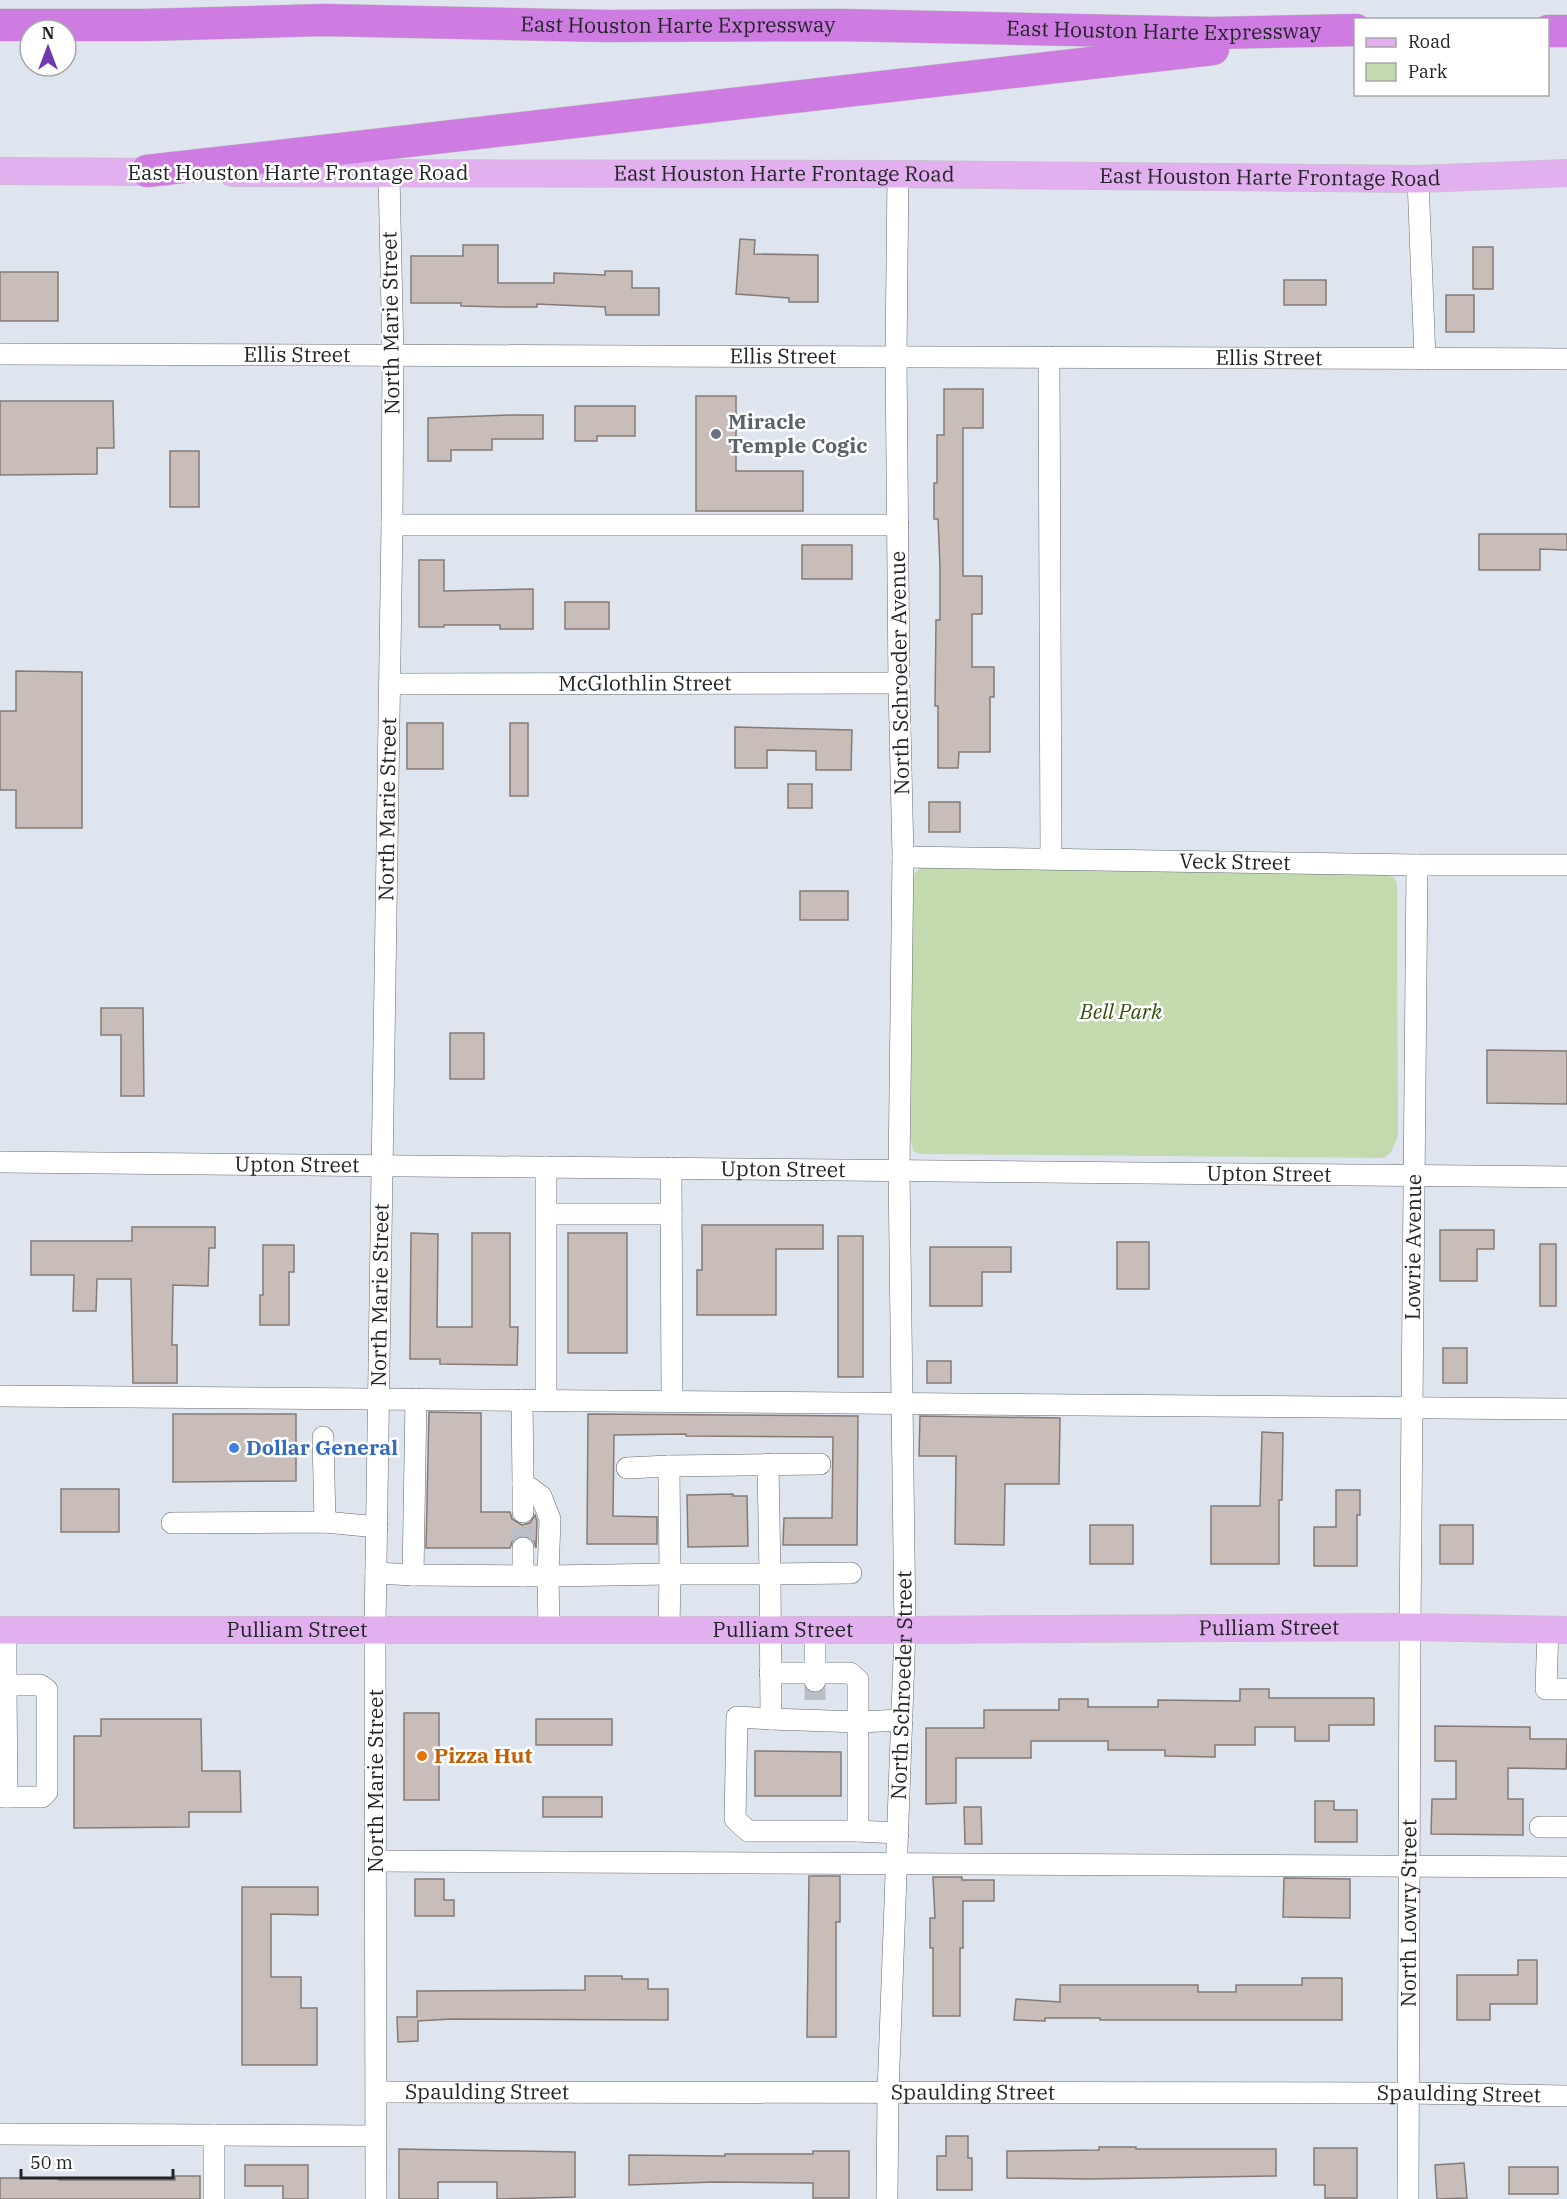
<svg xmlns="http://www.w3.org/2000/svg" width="1567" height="2199" font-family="'IBM Plex Serif',serif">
  <rect width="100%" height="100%" fill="#dee5ee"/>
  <polygon fill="#c3daaf" points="923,865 1382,874 1393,877 1397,883 1398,1136 1391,1152 1384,1158 920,1154 913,1151 911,1140 911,877"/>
  <g fill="#c9bdba" stroke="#857a77" stroke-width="1.5">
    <polygon points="740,239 755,240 754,254 818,255 818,302 789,302 789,298 736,294"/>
    <polygon points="463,245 498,245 498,283 554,283 554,273 605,275 605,271 632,271 632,288 659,288 659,315 606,315 605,307 537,304 537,307 504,307 461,306 461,303 411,303 411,256 463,256"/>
    <rect x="1473" y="247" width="20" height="42"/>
    <rect x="0" y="272" width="58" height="49"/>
    <rect x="1284" y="280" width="42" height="25"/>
    <rect x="1446" y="295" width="28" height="37"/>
    <polygon points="944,389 983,389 983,428 963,428 963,576 982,576 982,614 972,614 972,667 994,667 994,697 990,697 990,752 959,752 958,768 938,768 938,706 935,706 936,620 940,620 940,567 938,519 934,519 934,483 937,483 937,435 944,435"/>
    <polygon points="696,396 736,396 736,471 803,471 803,511 696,511"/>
    <polygon points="0,401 113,401 114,448 97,448 97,474 0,475"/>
    <polygon points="575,406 635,406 635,436 597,436 597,441 575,441"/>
    <polygon points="513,415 543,415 543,439 492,439 492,450 451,450 451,461 428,461 428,418"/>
    <rect x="170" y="451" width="29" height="56"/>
    <polygon points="1479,534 1567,534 1567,550 1540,549 1540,570 1479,570"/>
    <rect x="802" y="545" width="50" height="34"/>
    <polygon points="419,560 444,560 444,591 533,589 533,629 500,629 500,625 444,625 444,627 419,627"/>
    <rect x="565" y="602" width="44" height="27"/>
    <polygon points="16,671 82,672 82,828 16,828 16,790 0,790 0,711 16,711"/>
    <rect x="407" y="723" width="36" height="46"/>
    <rect x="510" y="723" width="18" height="73"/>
    <polygon points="735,727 852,730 851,770 816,770 816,751 767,750 767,768 735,768"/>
    <rect x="788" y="784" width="24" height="24"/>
    <rect x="929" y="802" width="31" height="30"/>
    <rect x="800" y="891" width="48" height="29"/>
    <polygon points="101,1008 143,1008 144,1096 121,1096 121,1035 101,1035"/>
    <rect x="450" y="1033" width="34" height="46"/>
    <polygon points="1487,1050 1567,1051 1567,1104 1487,1103"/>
    <polygon points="702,1225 823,1225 823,1249 776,1249 776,1315 697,1315 697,1270 702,1270"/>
    <polygon points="132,1227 215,1227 215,1248 209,1248 208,1286 173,1285 172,1345 177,1345 177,1383 133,1383 131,1279 97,1279 96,1311 73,1311 74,1275 31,1275 31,1241 132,1241"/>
    <polygon points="1440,1230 1494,1230 1494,1249 1477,1249 1477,1281 1440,1281"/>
    <polygon points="411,1233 438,1234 437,1327 472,1327 472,1233 510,1233 510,1327 518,1327 517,1365 440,1364 440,1359 410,1359"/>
    <rect x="568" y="1233" width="59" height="120"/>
    <rect x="838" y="1236" width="25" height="141"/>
    <rect x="1117" y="1242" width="32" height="47"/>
    <rect x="1540" y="1244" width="16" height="62"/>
    <polygon points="263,1245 294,1245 294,1272 289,1272 289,1325 260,1325 260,1295 263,1295"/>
    <polygon points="930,1247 1011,1247 1011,1272 982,1272 982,1306 930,1306"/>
    <rect x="1443" y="1348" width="24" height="35"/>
    <rect x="927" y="1361" width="24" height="22"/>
    <polygon points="429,1412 481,1413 481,1512 510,1512 512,1519 522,1525 530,1523 535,1515 537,1521 536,1548 534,1541 524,1535 516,1537 512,1542 510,1548 426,1548"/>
    <polygon points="173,1414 296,1414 296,1481 173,1482"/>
    <polygon points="588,1414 858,1416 857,1545 783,1545 784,1518 832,1518 833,1437 686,1436 686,1434 614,1435 613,1516 657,1517 657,1544 587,1544"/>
    <polygon points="920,1416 1060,1418 1059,1484 1005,1484 1004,1545 955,1544 956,1456 919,1456"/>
    <polygon points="1262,1432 1283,1433 1282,1500 1279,1500 1279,1564 1211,1564 1211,1506 1260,1506"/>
    <rect x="61" y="1489" width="58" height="43"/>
    <polygon points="1336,1490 1360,1490 1360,1515 1357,1515 1357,1566 1314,1566 1314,1527 1336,1527"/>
    <polygon points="733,1494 733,1496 747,1496 748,1546 688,1547 687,1495"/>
    <rect x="1090" y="1525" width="43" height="39"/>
    <rect x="1440" y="1525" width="33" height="39"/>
    <polygon points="1240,1689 1269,1689 1269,1698 1374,1698 1374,1725 1329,1725 1329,1741 1295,1741 1295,1727 1255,1727 1255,1745 1215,1745 1215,1757 1165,1756 1165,1750 1108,1750 1108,1741 1031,1741 1031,1758 956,1758 956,1803 926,1804 926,1728 984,1728 984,1710 1059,1710 1059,1699 1088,1699 1088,1707 1158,1707 1158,1700 1240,1701"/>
    <rect x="404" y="1713" width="35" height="87"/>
    <polygon points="101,1719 201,1719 202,1771 240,1771 241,1812 189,1812 189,1827 74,1828 74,1736 101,1736"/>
    <rect x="536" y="1719" width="76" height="26"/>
    <polygon points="1435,1726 1530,1727 1530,1739 1567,1739 1566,1769 1508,1768 1508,1799 1523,1799 1523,1835 1431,1834 1432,1799 1456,1799 1456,1761 1435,1761"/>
    <polygon points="755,1751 841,1752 841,1796 755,1796"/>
    <rect x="543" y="1797" width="59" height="20"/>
    <polygon points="1315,1801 1334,1801 1334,1810 1357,1810 1357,1842 1315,1842"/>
    <polygon points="964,1807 981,1807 982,1844 965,1844"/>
    <polygon points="809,1876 840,1876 840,1922 836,1922 836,2037 807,2037"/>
    <polygon points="933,1877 962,1877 962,1880 994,1880 994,1901 963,1901 963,1948 960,1948 960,2016 933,2016 933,1948 930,1948 930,1918 935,1918"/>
    <polygon points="1284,1878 1350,1879 1350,1918 1283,1917"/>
    <polygon points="415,1879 444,1879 444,1900 454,1900 454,1916 415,1916"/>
    <polygon points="242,1887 318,1887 318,1915 271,1914 271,1977 301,1977 301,2008 317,2008 317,2065 242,2065"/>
    <polygon points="1518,1960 1537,1960 1537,2004 1490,2004 1490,2020 1457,2020 1457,1975 1518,1975"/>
    <polygon points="585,1976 622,1976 622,1979 648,1979 648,1989 668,1989 668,2020 451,2019 418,2021 418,2041 398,2042 397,2017 417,2017 417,1991 585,1990"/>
    <polygon points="1302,1978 1342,1978 1342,2020 1100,2020 1100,2018 1045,2018 1045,2021 1014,2020 1016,1999 1060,2002 1060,1985 1198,1985 1198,1992 1236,1992 1236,1985 1302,1985"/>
    <polygon points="946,2136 968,2136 968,2158 972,2158 972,2190 937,2190 937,2156 946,2156"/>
    <polygon points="1099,2147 1136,2147 1136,2149 1276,2149 1276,2176 1091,2179 1007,2178 1007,2151 1099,2150"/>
    <polygon points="1314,2148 1357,2148 1357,2198 1325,2198 1325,2185 1314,2185"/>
    <polygon points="399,2149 575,2152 575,2197 497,2199 497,2182 438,2182 438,2199 399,2199"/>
    <polygon points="813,2151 849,2151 849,2198 813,2198 813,2183 715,2182 629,2185 629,2155 725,2156 725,2154 813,2154"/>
    <polygon points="1464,2163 1467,2198 1437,2199 1435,2165"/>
    <polygon points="245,2165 308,2165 308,2199 283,2199 283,2186 245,2186"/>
    <rect x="1509" y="2167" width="49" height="27"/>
    <polygon points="175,2176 200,2176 200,2199 0,2199 0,2178 59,2178 59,2180 175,2180"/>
  </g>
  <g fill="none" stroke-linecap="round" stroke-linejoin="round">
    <g stroke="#b8bfc6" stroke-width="21" stroke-dasharray="21 10" stroke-linecap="butt">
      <polyline points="523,1548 523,1512"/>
      <polyline points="815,1700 815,1681"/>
    </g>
    <defs>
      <g id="minor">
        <polyline points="1418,179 1425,359"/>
        <path id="s1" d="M 0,354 L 1567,359"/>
        <polyline points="1049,357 1051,859"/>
        <polyline points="392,525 898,525"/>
        <path id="s2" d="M 391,684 L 899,683"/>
        <path id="s3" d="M 903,857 L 1417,865 L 1567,865"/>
        <path id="s4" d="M 0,1162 L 1567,1177"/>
        <polyline points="671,1168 672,1401"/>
        <polyline points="547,1214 671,1214"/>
        <polyline points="0,1396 1567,1409"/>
        <polyline points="522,1400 523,1483 541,1496 550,1519 548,1576 670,1574 669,1466 627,1468"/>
        <polyline points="546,1400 546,1167"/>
        <polyline points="323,1437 325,1522"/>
        <polyline points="669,1466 820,1464"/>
        <polyline points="523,1483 523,1512"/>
        <polyline points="172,1523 325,1522 377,1527"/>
        <polyline points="523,1548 523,1576"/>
        <polyline points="376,1573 413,1575 416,1399"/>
        <polyline points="851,1573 770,1574 771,1719 859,1722 902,1720"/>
        <polyline points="413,1575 548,1576 549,1629"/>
        <polyline points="669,1629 670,1574 770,1574 768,1464"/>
        <polyline points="1548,1629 1546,1689 1567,1689"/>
        <polyline points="770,1673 815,1673 815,1681"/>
        <polyline points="6,1685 7,1797"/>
        <polyline points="771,1719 737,1717 735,1819 748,1831 858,1831 858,1680 850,1673 815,1673 815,1630"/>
        <polyline points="0,1797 42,1797 47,1792 47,1690 40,1685 6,1685 6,1629"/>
        <polyline points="1540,1827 1567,1827"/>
        <polyline points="858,1831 898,1833"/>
        <polyline points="376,1861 1567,1867"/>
        <path id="s5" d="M 377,2092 L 1409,2093 L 1567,2096"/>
        <polyline points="0,2134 376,2136"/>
        <polyline points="214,2199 214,2135"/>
        <path id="s6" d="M 376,2199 L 375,1628 L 392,525 L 393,356 L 389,174"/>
        <path id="s7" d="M 887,2199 L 888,2093 L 905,1630 L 899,1171 L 903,857 L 899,683 L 896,356 L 898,174"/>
        <path id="s8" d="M 1408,2199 L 1410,1627 L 1417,865"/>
      </g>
      <g id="major">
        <polyline points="0,171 167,172"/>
        <path id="s9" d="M 232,173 L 898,174 L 1418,179 L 1567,173"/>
        <path id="s10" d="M 0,1630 L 905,1630 L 1410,1627 L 1567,1630"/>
      </g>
      <g id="highway">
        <path id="s11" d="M 0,25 L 145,25 L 323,20 L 608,26 L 840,25 L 1214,33 L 1356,30"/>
        <polyline points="1548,31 1567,31"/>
        <polyline points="147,171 1213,49"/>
      </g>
    </defs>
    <use href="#minor" stroke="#646a72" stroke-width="22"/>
    <use href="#major" stroke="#c1c2c3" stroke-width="28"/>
    <use href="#highway" stroke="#c1c2c3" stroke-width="33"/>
    <use href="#minor" stroke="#fff" stroke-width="21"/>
    <use href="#major" stroke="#e2b0ee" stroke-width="27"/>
    <use href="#highway" stroke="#ce7be2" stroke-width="32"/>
  </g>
  <circle fill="#6b7280" stroke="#fff" stroke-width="2" cx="716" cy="434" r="6"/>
  <circle fill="#3f7fe0" stroke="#fff" stroke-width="2" cx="234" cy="1448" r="6"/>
  <circle fill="#e8710a" stroke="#fff" stroke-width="2" cx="422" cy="1756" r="6"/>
  <g text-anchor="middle" stroke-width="5" stroke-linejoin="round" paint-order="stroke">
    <g font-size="21" fill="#222528" stroke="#fff">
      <text dy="7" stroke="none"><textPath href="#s11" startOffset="678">East Houston Harte Expressway</textPath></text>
      <text dy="7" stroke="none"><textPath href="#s11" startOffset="1164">East Houston Harte Expressway</textPath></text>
      <text x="298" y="180">East Houston Harte Frontage Road</text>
      <text dy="7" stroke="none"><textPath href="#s9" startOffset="552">East Houston Harte Frontage Road</textPath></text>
      <text dy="7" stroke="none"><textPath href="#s9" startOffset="1038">East Houston Harte Frontage Road</textPath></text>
      <text transform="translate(391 323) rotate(-91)" y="7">North Marie Street</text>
      <text dy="7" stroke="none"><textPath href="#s1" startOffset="297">Ellis Street</textPath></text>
      <text dy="7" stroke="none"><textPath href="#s1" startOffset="783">Ellis Street</textPath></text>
      <text dy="7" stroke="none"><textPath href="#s1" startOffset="1269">Ellis Street</textPath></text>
      <text transform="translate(900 673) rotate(-91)" y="7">North Schroeder Avenue</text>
      <text dy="7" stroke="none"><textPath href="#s2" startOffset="254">McGlothlin Street</textPath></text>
      <text dy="7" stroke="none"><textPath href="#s6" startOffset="1390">North Marie Street</textPath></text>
      <text dy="7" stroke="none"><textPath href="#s3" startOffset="332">Veck Street</textPath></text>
      <text dy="7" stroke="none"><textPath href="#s4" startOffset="297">Upton Street</textPath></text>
      <text dy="7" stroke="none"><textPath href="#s4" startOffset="783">Upton Street</textPath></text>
      <text dy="7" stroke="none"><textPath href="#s4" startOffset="1269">Upton Street</textPath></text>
      <text dy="7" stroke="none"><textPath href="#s8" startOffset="952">Lowrie Avenue</textPath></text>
      <text dy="7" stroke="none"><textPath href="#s6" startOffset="904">North Marie Street</textPath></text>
      <text dy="7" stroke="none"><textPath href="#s10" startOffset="1269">Pulliam Street</textPath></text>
      <text dy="7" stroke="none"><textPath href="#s10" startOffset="297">Pulliam Street</textPath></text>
      <text dy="7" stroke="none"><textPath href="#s10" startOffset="783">Pulliam Street</textPath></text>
      <text dy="7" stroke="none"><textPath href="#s7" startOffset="514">North Schroeder Street</textPath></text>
      <text transform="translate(376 1781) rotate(-90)" y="7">North Marie Street</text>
      <text dy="7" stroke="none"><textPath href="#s8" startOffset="286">North Lowry Street</textPath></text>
      <text dy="7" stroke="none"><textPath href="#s5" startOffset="110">Spaulding Street</textPath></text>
      <text dy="7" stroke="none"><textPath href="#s5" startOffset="596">Spaulding Street</textPath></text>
      <text dy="7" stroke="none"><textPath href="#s5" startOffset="1082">Spaulding Street</textPath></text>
    </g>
    <g font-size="21" font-weight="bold" fill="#5b616d" stroke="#fff" text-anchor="start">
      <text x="728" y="429">Miracle<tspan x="728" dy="24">Temple Cogic</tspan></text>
    </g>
    <g font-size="21" font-style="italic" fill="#314f08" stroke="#fff">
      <text x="1121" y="1019">Bell Park</text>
    </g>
    <g font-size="21" font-weight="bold" fill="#366cbe" stroke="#fff" text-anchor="start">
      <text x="246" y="1455">Dollar General</text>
    </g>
    <g font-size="21" font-weight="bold" fill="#c56008" stroke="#fff" text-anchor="start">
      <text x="434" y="1763">Pizza Hut</text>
    </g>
  </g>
  <rect x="1354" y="18" width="195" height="78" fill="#ffffff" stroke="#a7a8a9" stroke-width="1.5"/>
  <rect x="1366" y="38" width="30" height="9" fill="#e2b0ee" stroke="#a7a8a9" stroke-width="1.5"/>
  <text x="1408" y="48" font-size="18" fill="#222528">Road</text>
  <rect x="1366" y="63" width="30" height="18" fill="#c3daaf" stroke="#a7a8a9" stroke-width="1.5"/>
  <text x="1408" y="78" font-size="18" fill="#222528">Park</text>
  <g transform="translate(48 48)"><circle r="28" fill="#ffffff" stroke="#a7a8a9" stroke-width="1.5"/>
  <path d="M0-4.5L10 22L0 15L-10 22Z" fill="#7438ae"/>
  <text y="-9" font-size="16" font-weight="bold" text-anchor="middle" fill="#222528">N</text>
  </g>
  <path d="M21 2169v9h152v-9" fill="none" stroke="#222528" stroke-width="3"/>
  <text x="30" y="2169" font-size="18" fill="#222528" stroke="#ffffff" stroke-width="4.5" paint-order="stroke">50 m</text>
</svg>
